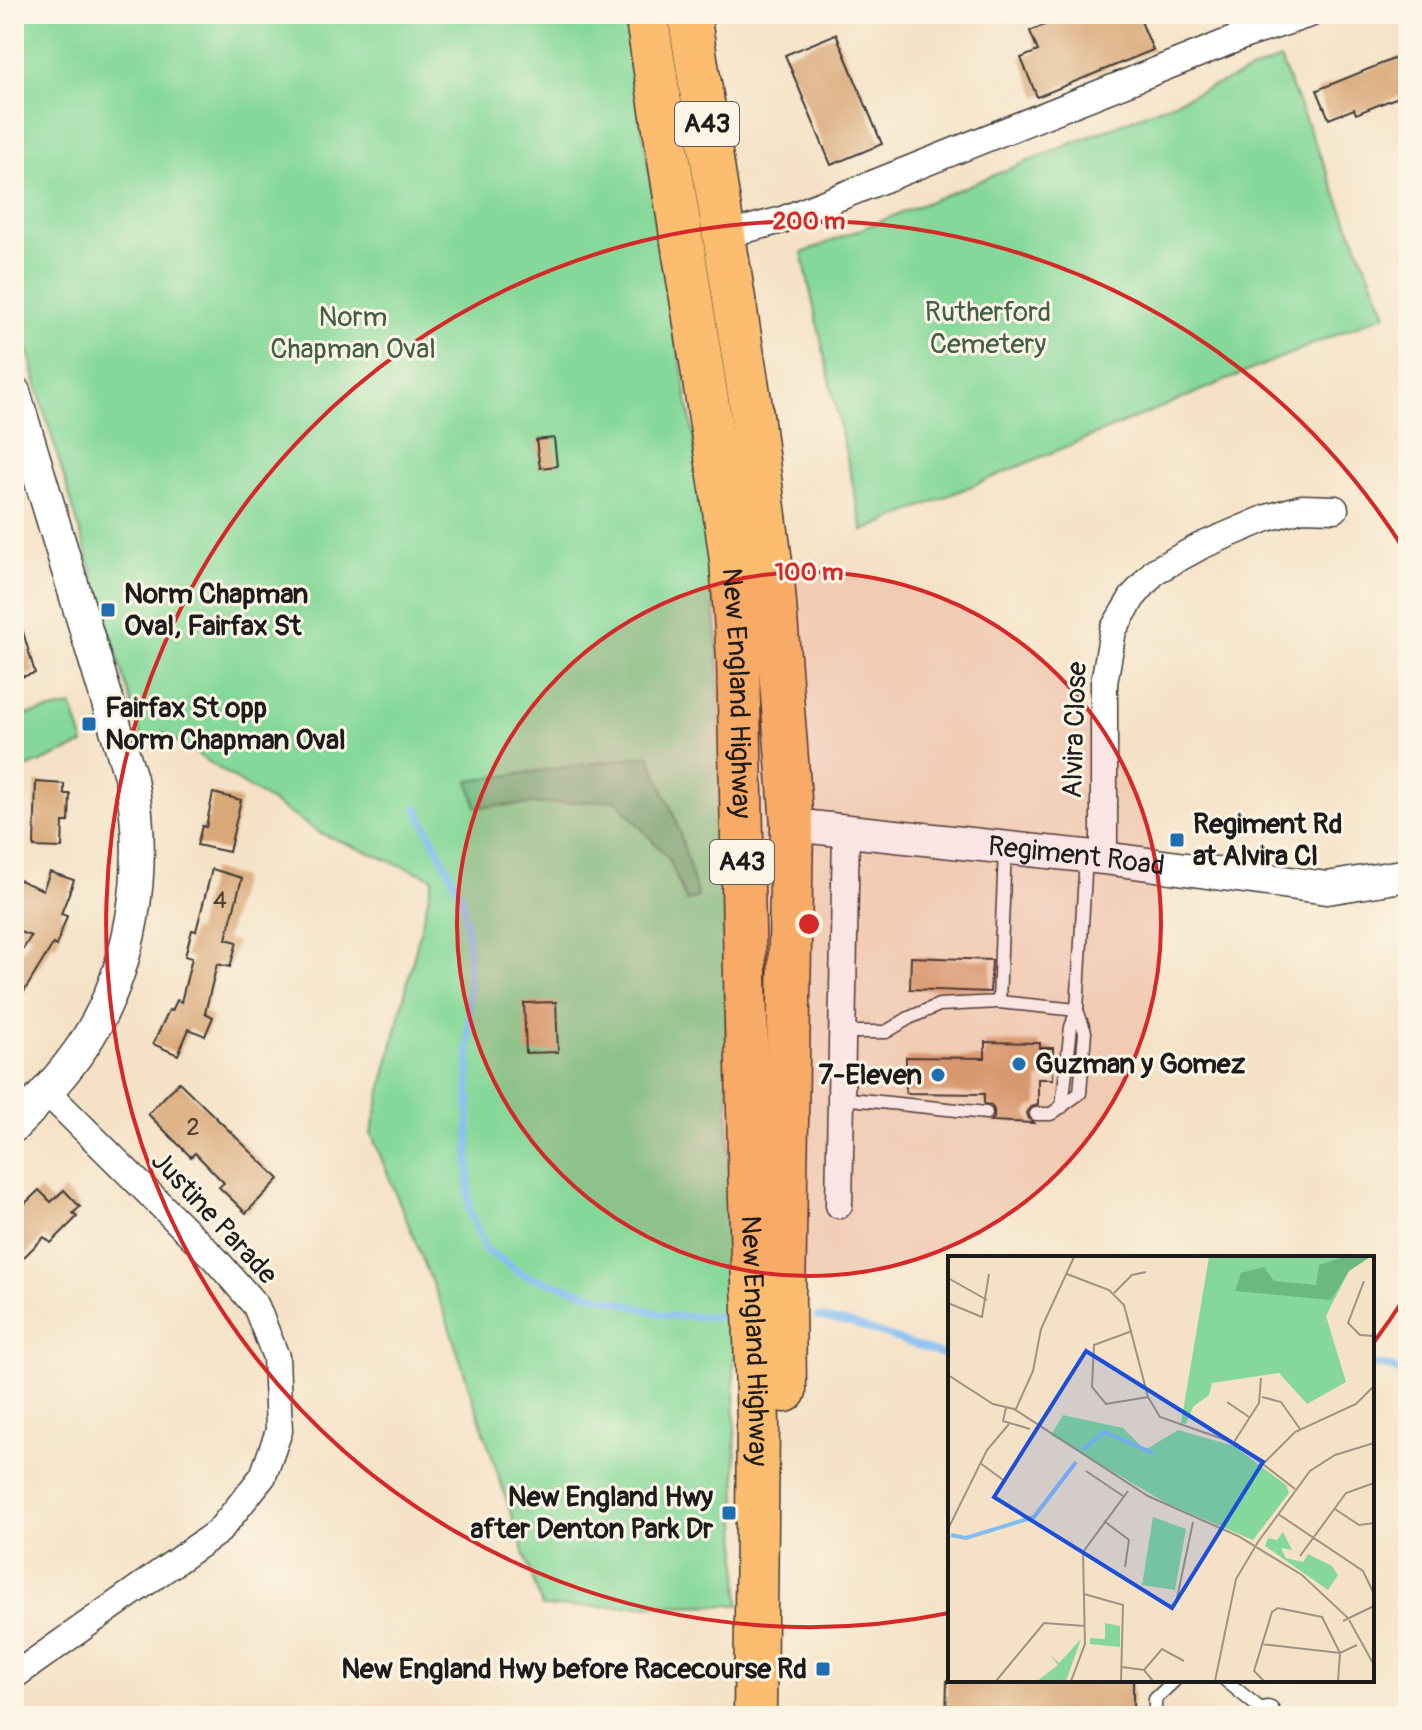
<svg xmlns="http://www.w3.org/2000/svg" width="1422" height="1730" viewBox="0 0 1422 1730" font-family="Pangolin,sans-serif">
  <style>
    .green { fill: #85d899; stroke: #507a5a; stroke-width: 2 }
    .forest { fill: #6cb881; stroke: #446a4e; stroke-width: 2 }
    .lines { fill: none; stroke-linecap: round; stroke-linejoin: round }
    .stream { stroke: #82bcf3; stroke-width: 7 }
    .building { fill: #d9a878 }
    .service-casing { stroke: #3d3a36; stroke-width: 15 }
    .minor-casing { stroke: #3d3a36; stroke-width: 29 }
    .tertiary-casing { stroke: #3d3a36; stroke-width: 35 }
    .trunk-casing { stroke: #3d3a36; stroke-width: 45 }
    .service { stroke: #fff; stroke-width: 12 }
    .minor { stroke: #fff; stroke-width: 26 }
    .tertiary { stroke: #fff; stroke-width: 32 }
    .trunk { stroke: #fcbd6f; stroke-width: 42 }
    .ring { fill: none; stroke: #d62828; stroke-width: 4 }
    .poi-dot { fill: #1f6fb2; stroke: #fcf5e5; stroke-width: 3 }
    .labels { text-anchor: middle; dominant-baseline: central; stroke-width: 6; stroke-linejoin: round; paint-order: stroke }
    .number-label { font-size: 24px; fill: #4b3f33 }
    .shield { fill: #fcf5e5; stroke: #5f5d58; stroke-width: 2 }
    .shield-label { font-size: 26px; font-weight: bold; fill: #1c1c1c }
    .park-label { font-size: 28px; fill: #415e48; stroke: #fcf5e5 }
    .poi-label { font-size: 28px; font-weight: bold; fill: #1c1c1c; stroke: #fcf5e5; text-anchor: start }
    .street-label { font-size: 28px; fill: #1c1c1c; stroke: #fcf5e5 }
    .inset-river { fill: none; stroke: #82bcf3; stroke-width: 4 }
    .inset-road { fill: none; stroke: #9e9382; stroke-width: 2 }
    .view { fill: #1d4ed8; fill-opacity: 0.15; stroke: #1d4ed8; stroke-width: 4 }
    .inset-edge { fill: none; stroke: #1c1c1c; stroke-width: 4 }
    .centre { fill: #d62828; stroke: #fcf5e5; stroke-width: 4 }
    .ring-label { font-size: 24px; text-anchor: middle; font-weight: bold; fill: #d62828; stroke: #fcf5e5; stroke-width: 6; stroke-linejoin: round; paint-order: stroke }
  </style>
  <rect width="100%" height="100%" fill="#fcf5e5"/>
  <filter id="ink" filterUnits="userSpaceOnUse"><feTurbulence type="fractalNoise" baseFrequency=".0125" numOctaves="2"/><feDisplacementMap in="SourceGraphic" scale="16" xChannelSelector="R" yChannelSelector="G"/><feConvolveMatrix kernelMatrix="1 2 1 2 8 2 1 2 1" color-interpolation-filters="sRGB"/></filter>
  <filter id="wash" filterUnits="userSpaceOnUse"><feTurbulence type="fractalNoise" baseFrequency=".006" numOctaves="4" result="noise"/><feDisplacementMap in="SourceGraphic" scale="32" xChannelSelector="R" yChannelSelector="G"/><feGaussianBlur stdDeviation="1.8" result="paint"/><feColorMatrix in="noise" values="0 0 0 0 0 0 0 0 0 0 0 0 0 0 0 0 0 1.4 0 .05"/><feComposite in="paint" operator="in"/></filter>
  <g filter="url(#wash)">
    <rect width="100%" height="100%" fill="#f5e2c6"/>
    <g class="green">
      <polygon points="24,14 627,14 634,76 670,301 705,502 718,648 739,1605 542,1607 445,1314 371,1133 433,878 322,834 165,734 142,739 38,390 14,294 14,81"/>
      <polygon points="1280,59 1386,314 863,531 802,253"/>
      <polygon points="72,706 84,744 14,773 14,717"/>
    </g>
    <polygon class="forest" points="649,755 676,820 698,897 686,901 669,859 616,800 476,807 469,781"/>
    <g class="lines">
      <g class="stream">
        <polyline points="417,808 463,899 469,954 469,1210 485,1249 524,1275 668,1316 728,1317"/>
        <polyline points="818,1317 853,1324 950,1357"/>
        <polyline points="1372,1365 1388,1366 1408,1376"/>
      </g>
    </g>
    <g id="blocks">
      <g class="building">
        <polygon points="1070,14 1138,14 1153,50 1037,97 1021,58 1038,51 1030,31"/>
        <polygon points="836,34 882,144 831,165 785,55"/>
        <polygon points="1408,53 1408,93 1356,114 1354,109 1329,119 1317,90"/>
        <polygon points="554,438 557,466 540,468 536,440"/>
        <polygon points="14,618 19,618 35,673 14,679"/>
        <polygon points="36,782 64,784 64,794 70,794 69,822 63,822 62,848 34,847"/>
        <polygon points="213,793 241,800 229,852 197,845 202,826 206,827"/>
        <polygon points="212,869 242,878 226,939 237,942 230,967 217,964 205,1013 213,1017 205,1036 189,1029 178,1055 153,1044 169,1010 172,1011 177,1000 181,1002 192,958 185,956 192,930 196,931"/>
        <polygon points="50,872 74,880 61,914 67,916 56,946 53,944 14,1008 14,964 31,936 14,930 14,878 43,890"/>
        <polygon points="911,957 992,960 990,992 910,989"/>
        <polygon points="556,1002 558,1052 526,1053 524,1003"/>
        <polygon points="985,1042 1040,1043 1040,1048 1053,1048 1053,1079 1038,1079 1038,1105 1031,1107 1027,1113 1029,1119 1034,1123 990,1121 994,1118 994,1110 991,1105 984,1104 984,1094 906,1093 906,1057 985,1058"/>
        <polygon points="179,1082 279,1179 246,1213 219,1187 224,1183 195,1153 191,1157 148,1114"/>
        <polygon points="39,1190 51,1202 64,1190 80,1207 73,1213 77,1217 51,1243 44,1237 14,1267 14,1214"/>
        <polygon points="947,1680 1133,1680 1133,1716 946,1716"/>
      </g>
    </g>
  </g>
  <g filter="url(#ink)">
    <use href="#blocks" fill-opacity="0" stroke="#3d3a36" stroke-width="2"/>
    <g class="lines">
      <defs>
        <g id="service">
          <polyline points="999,1002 1077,1010 1086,857"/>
          <polyline points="842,1032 886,1032 909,1018 939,1005 999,1002 1005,849"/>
          <polyline points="841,1098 986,1113"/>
          <polyline points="1062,1107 1071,1027 1077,1010"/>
          <polyline points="1036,1114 1051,1114 1080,1093 1085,1032 1077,1010"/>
          <polyline points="1225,1680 1267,1714"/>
          <polyline points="1155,1716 1155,1699 1175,1680"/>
        </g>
        <g id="minor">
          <polyline points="725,235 782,220 1243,36 1310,14"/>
          <polyline points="1104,858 1104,683 1113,630 1132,598 1155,571 1201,546 1267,518 1302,508 1335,509"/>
          <polyline points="839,1205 846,832"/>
          <polyline points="14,1676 219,1531 263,1476 279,1431 276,1357 256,1306 216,1260 47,1092"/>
          <polyline points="1266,1716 1267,1714"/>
        </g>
        <g id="tertiary">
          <path d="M14,392L131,779C148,868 133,971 82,1047C62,1076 39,1101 14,1126"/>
          <path id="s1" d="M792,825L1104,858L1327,888L1408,875"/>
        </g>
        <g id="trunk">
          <path id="s2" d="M646,14L721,488L731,560L738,658L750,1200L758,1422L755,1716"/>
          <polyline points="689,14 750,400 773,578 792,825 784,1300 785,1391"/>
        </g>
      </defs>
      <use href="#service" class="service-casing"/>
      <use href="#minor" class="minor-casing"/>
      <use href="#tertiary" class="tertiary-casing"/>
      <use href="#trunk" class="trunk-casing"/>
      <use href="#service" class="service"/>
      <use href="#minor" class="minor"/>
      <use href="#tertiary" class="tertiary"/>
      <use href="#trunk" class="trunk"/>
    </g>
  </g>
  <circle cx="809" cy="924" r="352" fill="#d62828" fill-opacity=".12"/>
  <g class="ring">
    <circle cx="809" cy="924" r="352"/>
    <path d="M1405 1297A703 703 0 0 1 1374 1342M949 1613A703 703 0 1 1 1405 551"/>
  </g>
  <g class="poi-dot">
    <rect x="100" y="602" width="16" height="16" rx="4"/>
    <rect x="81" y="716" width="16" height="16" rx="4"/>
    <rect x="1169" y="832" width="16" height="16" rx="4"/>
    <circle cx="1019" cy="1064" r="8"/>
    <circle cx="938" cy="1075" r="8"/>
    <rect x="721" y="1505" width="16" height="16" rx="4"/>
    <rect x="815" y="1661" width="16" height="16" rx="4"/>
  </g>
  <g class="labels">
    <g class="number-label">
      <text x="220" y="900">4</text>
      <text x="193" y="1127">2</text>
    </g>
    <g class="shield">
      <rect x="675" y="102" width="64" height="44" rx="6"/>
      <rect x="710" y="840" width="64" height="44" rx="6"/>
    </g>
    <g class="shield-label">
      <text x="707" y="124">A43</text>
      <text x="742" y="862">A43</text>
    </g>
    <g class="park-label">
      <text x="988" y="312">Rutherford<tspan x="988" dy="32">Cemetery</tspan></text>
      <text x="353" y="317">Norm<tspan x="353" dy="32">Chapman Oval</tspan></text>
    </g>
    <g class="poi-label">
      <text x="124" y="594">Norm Chapman<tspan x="124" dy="32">Oval, Fairfax St</tspan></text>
      <text x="105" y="708">Fairfax St opp<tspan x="105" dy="32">Norm Chapman Oval</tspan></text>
      <text x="1193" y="824">Regiment Rd<tspan x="1193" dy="32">at Alvira Cl</tspan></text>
      <text x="1035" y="1064">Guzman y Gomez</text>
      <text x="922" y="1075" text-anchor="end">7-Eleven</text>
      <text x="713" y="1497" text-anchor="end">New England Hwy<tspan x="713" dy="32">after Denton Park Dr</tspan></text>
      <text x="807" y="1669" text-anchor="end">New England Hwy before Racecourse Rd</text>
    </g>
    <g class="street-label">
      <text stroke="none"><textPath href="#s2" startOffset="686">New England Highway</textPath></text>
      <text transform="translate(1075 730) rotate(-88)">Alvira Close</text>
      <text stroke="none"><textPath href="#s1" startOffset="286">Regiment Road</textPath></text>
      <text transform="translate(214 1218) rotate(47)">Justine Parade</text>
      <text stroke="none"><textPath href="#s2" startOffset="1334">New England Highway</textPath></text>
    </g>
  </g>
  <g transform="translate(948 1256)">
    <rect width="426" height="426" fill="#f5e2c6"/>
    <path d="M261,1H422L401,15L378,60L398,126L359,148L331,117L264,127L261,139L245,151L238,168L233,167ZM115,159L175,172L197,194L230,174L286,190L338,229L341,237L305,284L218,247L103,179ZM205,261L238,273L227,334L194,329ZM335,276L344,294L333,292L338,302L355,306L360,298L384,310L390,319L380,334L317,290L320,282L329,284ZM157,367L172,370V391L142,388V382L157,383ZM133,383L118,425H89L110,409L102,399L111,407Z" fill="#85d899"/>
    <path d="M395,1H422L401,15L383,44L287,35L293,17L316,11L326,25L368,29L371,9Z" fill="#6cb881"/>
    <path class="inset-river" d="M135,194L156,176L205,197M3,279L18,282L86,261L128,206"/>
    <path class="inset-road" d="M119,18L161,34L176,49L200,141L212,161L289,188L347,233M0,22L39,44M416,25L400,67L412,79L426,80M166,37L184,19L198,16M0,47L34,61L41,18M184,75L146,89L144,131L158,148L200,141M0,119L45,148L66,153L200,240L290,280L354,319L400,362L426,409M314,141L333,146L352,173M279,146L301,161M58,152L55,165L82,173M67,155L85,115L93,73L126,1M286,186L311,147L313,122M32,207L58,226M316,207L347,176L408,148L426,130M138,215L175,240M387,253L411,269L426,267M330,258L415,315L426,338M156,265L181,284L177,311M0,273L39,194L61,168M352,300L398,237L426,227M136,338L175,349L173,425M229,342L245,266M395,365L426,350M313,388L392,397L409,389M174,411L196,414L205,425M196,414L214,393L236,405M48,425L96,367L137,370M123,425L137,388L135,296L180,235M267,425L288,323L310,286L362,215L387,199L426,187M316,425L306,415L324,356L330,352L374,361L392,397L390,425"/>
    <path class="view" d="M138,95L315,206L224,352L46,241Z"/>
    <rect width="426" height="426" class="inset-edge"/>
  </g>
  <circle cx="809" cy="924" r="12" class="centre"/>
  <g class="ring-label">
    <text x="809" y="229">200 m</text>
    <text x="809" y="580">100 m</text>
  </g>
  <rect width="1422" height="1730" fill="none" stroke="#fcf5e5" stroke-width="48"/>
</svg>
